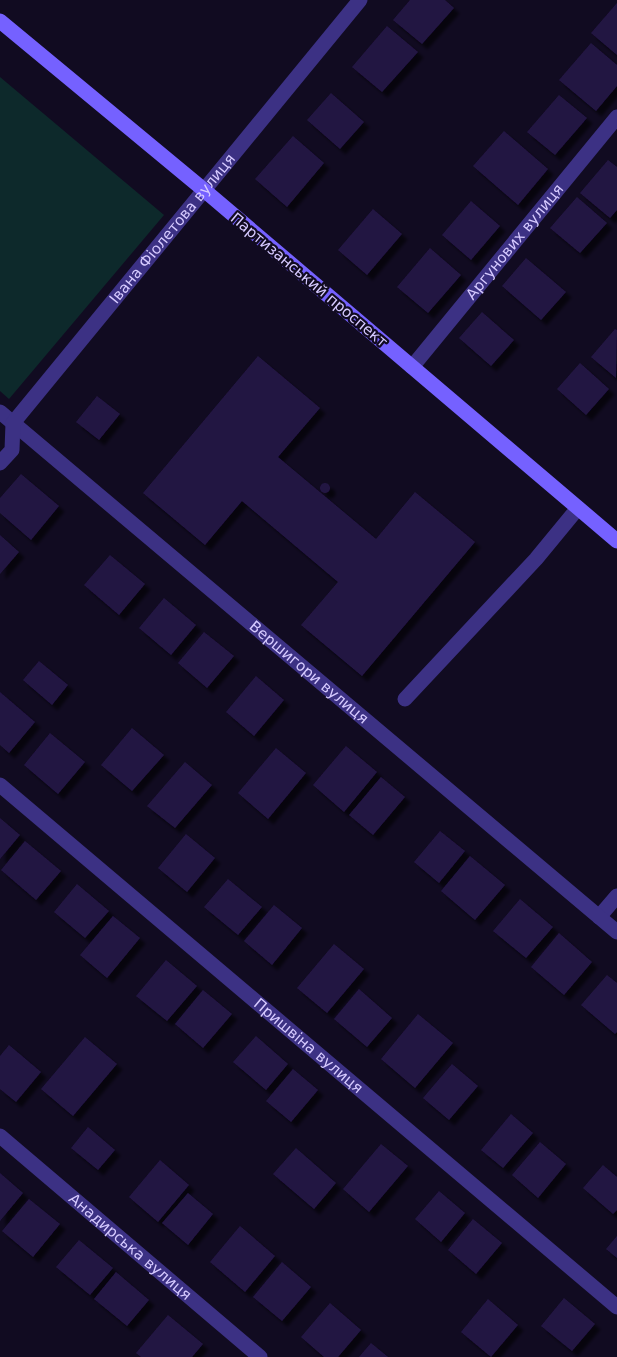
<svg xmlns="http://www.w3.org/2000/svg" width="617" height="1357" viewBox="0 0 617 1357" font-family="'DejaVu Sans',sans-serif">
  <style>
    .green { fill: #0d292b }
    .building { fill: #231543; filter: url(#shadow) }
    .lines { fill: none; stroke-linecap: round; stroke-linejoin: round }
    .lane { stroke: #3c3184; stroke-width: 15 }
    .street { stroke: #3c3184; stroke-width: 15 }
    .secondary { stroke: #7561ff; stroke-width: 15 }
    .labels { text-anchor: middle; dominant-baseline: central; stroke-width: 4.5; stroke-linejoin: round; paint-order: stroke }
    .street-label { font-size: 15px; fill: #d6caff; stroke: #110b21 }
  </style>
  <defs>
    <filter id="shadow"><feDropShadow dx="5.5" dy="5.5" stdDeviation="1.5" flood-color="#0009"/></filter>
  </defs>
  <rect width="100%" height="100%" fill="#110b21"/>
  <polygon class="green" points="0,77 164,215 9,399 0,391"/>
  <g class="building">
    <polygon points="410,0 445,0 454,8 422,44 393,20"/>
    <polygon points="617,3 617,55 591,33"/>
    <polygon points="387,26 418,52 382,92 352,67"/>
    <polygon points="591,43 617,65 617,86 596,111 559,80"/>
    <polygon points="331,93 364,122 340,149 307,120"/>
    <polygon points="559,95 587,118 555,155 527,132"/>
    <polygon points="504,131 548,169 518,205 473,166"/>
    <polygon points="293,136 324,163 287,207 255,179"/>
    <polygon points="608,160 617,167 617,210 610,218 580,193"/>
    <polygon points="577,197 607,223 580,253 550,228"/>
    <polygon points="471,201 500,226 471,260 442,235"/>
    <polygon points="373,209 402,234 367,275 338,250"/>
    <polygon points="430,248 461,275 428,313 397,287"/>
    <polygon points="526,258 566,292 541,320 502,286"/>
    <polygon points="482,312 514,340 491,366 459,338"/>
    <polygon points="615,329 617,330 616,378 591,357"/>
    <polygon points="258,356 320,408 278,457 376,539 415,492 475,542 362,676 301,625 338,582 242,501 205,545 143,493"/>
    <polygon points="580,363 609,389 586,415 557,389"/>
    <polygon points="97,396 120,414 99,440 76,422"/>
    <polygon points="21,474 59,506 31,540 0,513 0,498"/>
    <circle cx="325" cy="488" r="5"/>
    <polygon points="0,535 19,552 0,574"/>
    <polygon points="110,555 145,584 119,615 84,585"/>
    <polygon points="164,598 196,625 171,655 139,628"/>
    <polygon points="204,632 234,656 207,688 178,663"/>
    <polygon points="39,661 68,685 52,705 23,680"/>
    <polygon points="256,676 284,700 254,736 226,712"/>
    <polygon points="0,692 35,722 9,753 0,745"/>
    <polygon points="132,728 164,755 132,791 101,765"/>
    <polygon points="50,733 85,762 58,794 24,765"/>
    <polygon points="346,746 377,772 344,812 313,785"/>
    <polygon points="276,748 306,773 268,819 238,793"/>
    <polygon points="185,762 212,785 175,828 147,806"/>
    <polygon points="381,777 405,797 373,835 349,815"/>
    <polygon points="0,818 20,835 0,859"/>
    <polygon points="440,831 465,851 439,883 414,862"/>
    <polygon points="186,834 215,858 187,892 158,868"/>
    <polygon points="25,841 61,871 36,900 1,870"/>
    <polygon points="470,856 505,885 475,920 441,891"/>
    <polygon points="228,879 262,907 238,935 204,907"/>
    <polygon points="77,884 109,911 85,938 54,912"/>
    <polygon points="520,899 553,927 526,958 493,931"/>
    <polygon points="274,905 302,928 272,965 244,941"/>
    <polygon points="113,916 140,938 107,978 80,955"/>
    <polygon points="559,933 592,962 564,995 531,967"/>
    <polygon points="334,944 364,969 327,1013 297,988"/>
    <polygon points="166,960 197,986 167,1021 136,996"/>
    <polygon points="607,975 617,983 617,1032 615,1034 581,1005"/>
    <polygon points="359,989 392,1018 367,1047 334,1019"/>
    <polygon points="203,990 232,1014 203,1048 175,1024"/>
    <polygon points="418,1014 453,1043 415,1088 381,1059"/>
    <polygon points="256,1036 288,1064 266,1090 233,1062"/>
    <polygon points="85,1037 117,1064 73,1116 41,1089"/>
    <polygon points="9,1045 41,1072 16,1102 0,1089 0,1056"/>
    <polygon points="452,1064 478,1086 449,1120 423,1098"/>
    <polygon points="293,1069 318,1090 291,1122 266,1101"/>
    <polygon points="511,1114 533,1133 503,1168 481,1150"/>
    <polygon points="88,1127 115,1150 98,1170 71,1148"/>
    <polygon points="540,1142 566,1164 538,1198 512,1175"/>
    <polygon points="381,1144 408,1166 369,1212 343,1189"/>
    <polygon points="296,1148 336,1183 314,1209 273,1174"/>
    <polygon points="160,1160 189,1185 158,1222 129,1197"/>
    <polygon points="603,1165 617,1177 617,1210 613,1214 583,1188"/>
    <polygon points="0,1173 23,1193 0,1221"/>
    <polygon points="439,1191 465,1213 441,1242 415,1219"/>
    <polygon points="188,1193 213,1214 188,1245 162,1223"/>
    <polygon points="29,1199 60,1224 33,1257 2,1231"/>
    <polygon points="473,1219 502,1243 476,1274 448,1250"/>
    <polygon points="240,1226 275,1256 245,1292 210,1262"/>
    <polygon points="617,1236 617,1258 606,1249"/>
    <polygon points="79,1240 113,1268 90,1295 56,1267"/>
    <polygon points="282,1262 311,1287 282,1321 253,1297"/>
    <polygon points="116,1272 149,1300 127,1326 94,1299"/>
    <polygon points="564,1298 595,1324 572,1351 541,1326"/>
    <polygon points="488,1299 518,1325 491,1357 461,1332"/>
    <polygon points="330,1303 361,1330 338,1357 324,1357 301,1337"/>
    <polygon points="168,1315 203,1344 192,1357 141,1357 136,1353"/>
    <polygon points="371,1343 388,1357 359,1357"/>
  </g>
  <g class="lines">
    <g class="lane">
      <polyline points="405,699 536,559 578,508"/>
      <polyline points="599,917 617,896"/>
    </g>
    <g class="street">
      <path id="s1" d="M412,367L617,117"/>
      <path id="s2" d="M0,412L617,932"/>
      <path id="s3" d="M0,463L12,450L13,423L360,0"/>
      <path id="s4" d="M0,785L617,1307"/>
      <path id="s5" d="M0,1136L260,1357"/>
    </g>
    <polyline class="secondary" points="0,21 204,190 617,541"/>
  </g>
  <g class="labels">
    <g class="street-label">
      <text stroke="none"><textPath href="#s3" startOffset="296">Івана Фіолетова вулиця</textPath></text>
      <text stroke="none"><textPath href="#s1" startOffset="162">Аргунових вулиця</textPath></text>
      <text transform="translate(309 280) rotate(40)">Партизанський проспект</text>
      <text stroke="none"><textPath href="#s2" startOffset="404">Вершигори вулиця</textPath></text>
      <text stroke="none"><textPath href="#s4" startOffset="404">Пришвіна вулиця</textPath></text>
      <text stroke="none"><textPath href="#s5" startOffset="171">Анадирська вулиця</textPath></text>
    </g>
  </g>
</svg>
